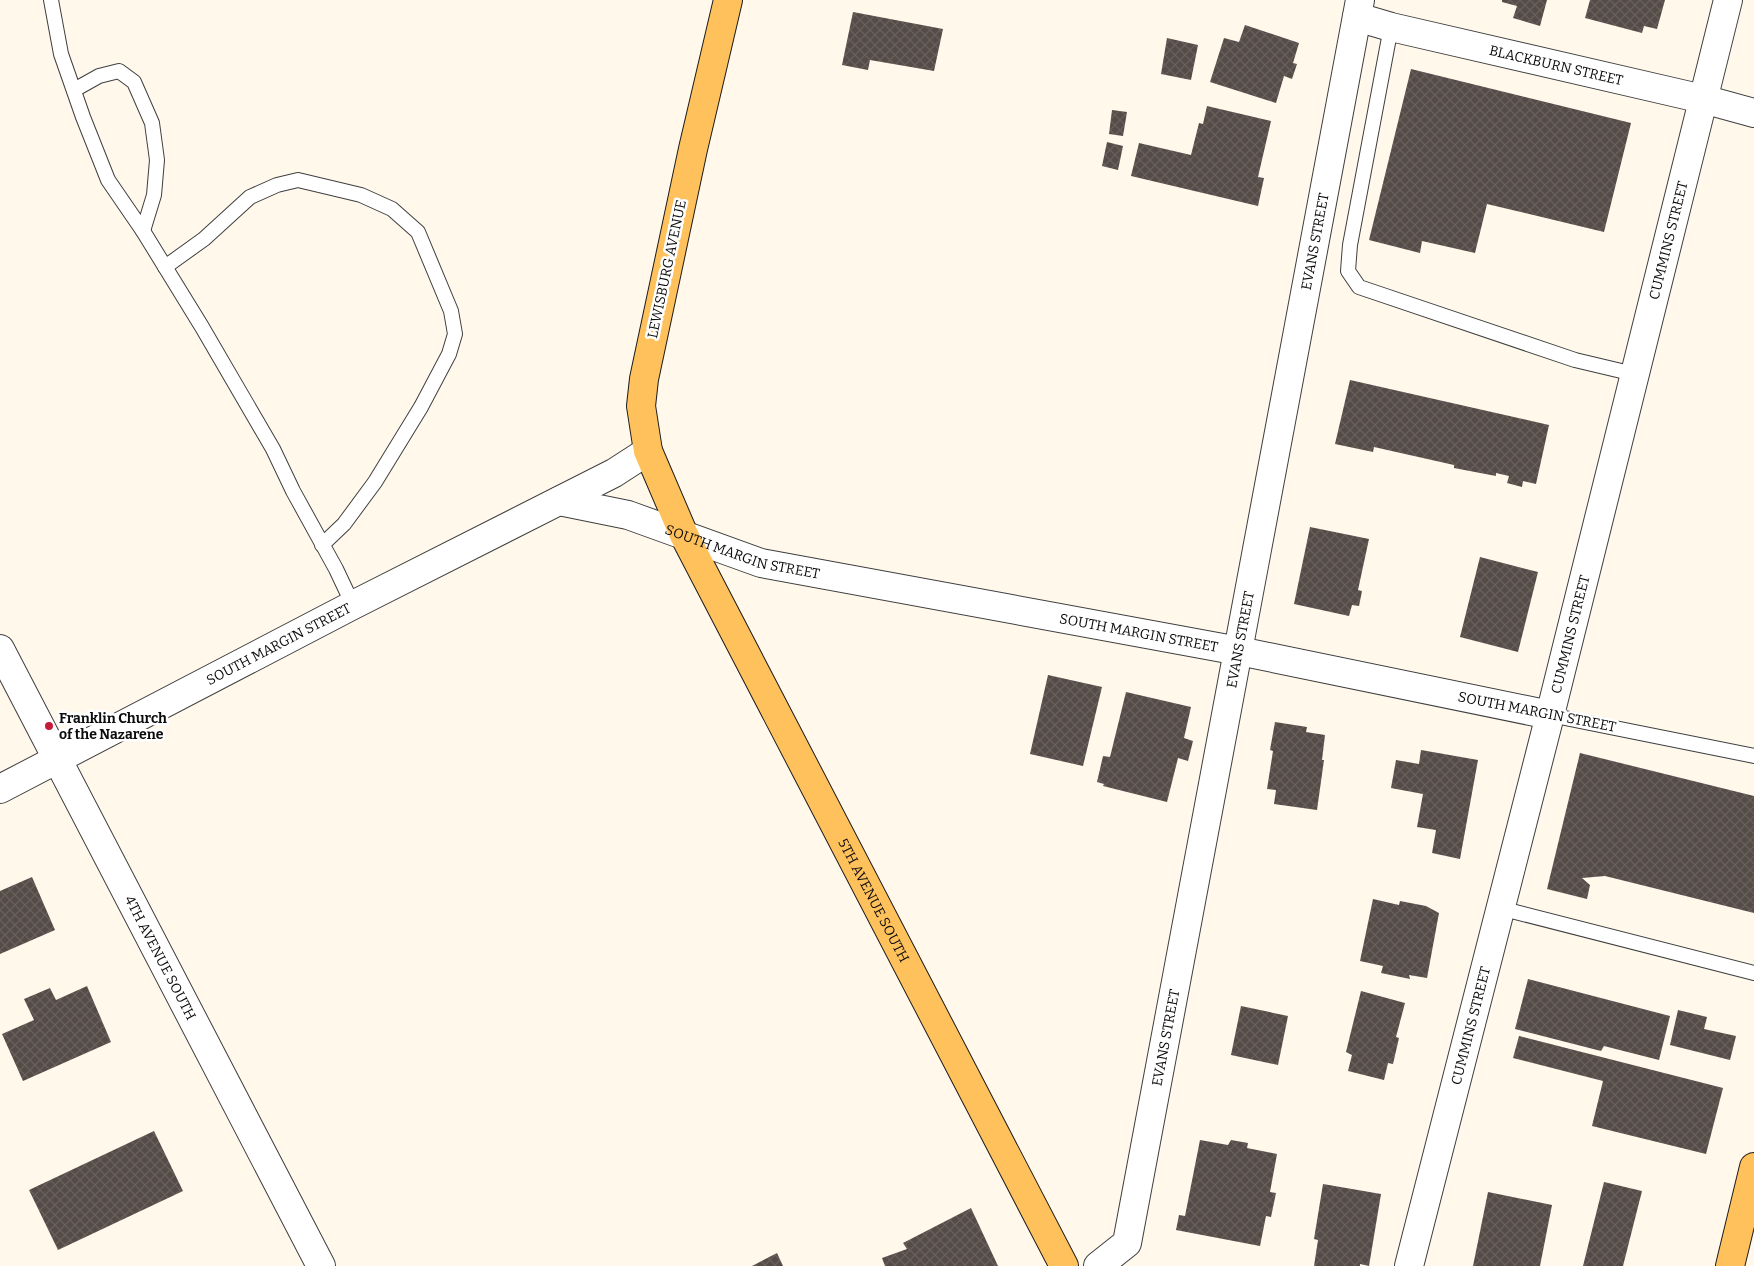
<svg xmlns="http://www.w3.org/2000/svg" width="1754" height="1266" viewBox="0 0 1754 1266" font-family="Bitter,serif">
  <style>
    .building { fill: url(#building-cross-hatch) }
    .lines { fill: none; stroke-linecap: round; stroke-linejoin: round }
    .lane-casing { stroke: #3f3f3f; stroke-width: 16 }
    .street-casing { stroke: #3f3f3f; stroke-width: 30 }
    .primary-casing { stroke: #1d1d1d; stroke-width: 30 }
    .lane { stroke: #fff; stroke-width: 14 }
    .street { stroke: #fff; stroke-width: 28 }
    .primary { stroke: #ffc15b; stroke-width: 28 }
    .poi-dot { fill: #c61a3a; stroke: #fff; stroke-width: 2 }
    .labels { text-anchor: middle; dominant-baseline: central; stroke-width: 5; stroke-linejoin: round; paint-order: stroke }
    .street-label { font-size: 14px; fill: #0c0c0c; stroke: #fff }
    .poi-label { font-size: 14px; font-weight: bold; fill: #0c0c0c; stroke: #fff; text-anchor: start }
  </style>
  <defs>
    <pattern id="building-cross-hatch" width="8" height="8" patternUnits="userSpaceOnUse" patternTransform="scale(1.25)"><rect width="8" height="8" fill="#554b47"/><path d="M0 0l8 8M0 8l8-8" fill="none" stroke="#68605d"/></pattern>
  </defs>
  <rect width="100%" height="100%" fill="#fff8eb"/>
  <g class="building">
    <polygon points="1502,0 1547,0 1540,26 1513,18 1517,6 1502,2"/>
    <polygon points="1590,0 1665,0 1657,29 1644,26 1642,33 1585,18"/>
    <polygon points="853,12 943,29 934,71 870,60 868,70 842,65"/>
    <polygon points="1245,25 1299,43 1293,63 1297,64 1292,79 1284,76 1276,103 1210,82 1224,38 1239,42"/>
    <polygon points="1167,38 1198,45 1191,80 1161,74"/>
    <polygon points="1411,69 1631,123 1604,232 1487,204 1475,253 1422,241 1420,253 1369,240"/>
    <polygon points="1207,106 1271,121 1258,177 1264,178 1258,206 1131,176 1139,143 1191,155 1199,123 1203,124"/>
    <polygon points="1112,110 1127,112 1123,136 1109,134"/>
    <polygon points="1107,142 1123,146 1118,170 1102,166"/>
    <polygon points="1350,380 1549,425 1536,484 1523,481 1522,487 1507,483 1509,476 1496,473 1496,476 1454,468 1454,465 1374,447 1373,452 1335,444"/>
    <polygon points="1310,527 1369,539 1358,590 1362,591 1359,606 1352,605 1349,616 1294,604"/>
    <polygon points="1480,557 1538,572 1518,652 1460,637"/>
    <polygon points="1048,675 1102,687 1083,766 1030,754"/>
    <polygon points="1126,692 1191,707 1184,738 1193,741 1188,761 1178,758 1167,802 1103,786 1104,784 1097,782 1103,756 1110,757"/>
    <polygon points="1275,722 1307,727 1306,732 1325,735 1322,760 1324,760 1317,810 1274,804 1276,790 1267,789 1273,751 1270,750"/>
    <polygon points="1421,750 1478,760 1460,859 1432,853 1436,830 1417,827 1423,794 1391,788 1396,760 1419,764"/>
    <polygon points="1580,753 1754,796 1754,913 1605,876 1582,878 1590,885 1587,899 1547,889"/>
    <polygon points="32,877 55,930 0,954 0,891"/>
    <polygon points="1373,899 1399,905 1400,901 1426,906 1439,913 1427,978 1409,975 1410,979 1381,973 1383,966 1360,961"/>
    <polygon points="1528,979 1670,1016 1659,1060 1604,1046 1601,1051 1515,1029"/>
    <polygon points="87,986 111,1042 23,1081 2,1034 34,1020 24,999 50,988 56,1000"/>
    <polygon points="1361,991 1405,1003 1396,1037 1399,1038 1393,1064 1388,1063 1384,1080 1348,1071 1352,1055 1346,1052"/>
    <polygon points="1241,1006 1288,1016 1278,1065 1231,1055"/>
    <polygon points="1678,1010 1707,1017 1704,1029 1736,1036 1730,1060 1670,1045"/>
    <polygon points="1519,1036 1723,1088 1706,1154 1592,1126 1603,1081 1513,1058"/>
    <polygon points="154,1131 183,1191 58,1250 29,1190"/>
    <polygon points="1200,1140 1228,1145 1231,1140 1248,1143 1247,1148 1277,1154 1270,1192 1276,1193 1271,1217 1266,1216 1260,1246 1176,1230 1179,1215 1185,1216"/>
    <polygon points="1604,1182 1642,1191 1623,1266 1583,1266"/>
    <polygon points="1323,1184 1381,1194 1369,1266 1360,1264 1360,1266 1314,1266 1318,1240 1314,1239"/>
    <polygon points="1488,1192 1552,1205 1540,1266 1473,1266"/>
    <polygon points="971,1208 998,1266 885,1266 882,1258 907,1249 903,1243"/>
    <polygon points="777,1253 783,1266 752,1266"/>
  </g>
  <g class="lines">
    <defs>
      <g id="lane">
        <polyline points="51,0 61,54 83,117 108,180 143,231 202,327 273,449 293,491 336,569 353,605"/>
        <polyline points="1391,27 1350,245 1348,271 1359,287 1575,360 1634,374"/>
        <polyline points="74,90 99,76 119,71 134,82 152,123 157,160 154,195 143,231"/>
        <polyline points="165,267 204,239 250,197 277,185 298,180 361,195 392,209 418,232 451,311 455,334 449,354 421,407 375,482 344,524 322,545"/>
        <polyline points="1550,715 1754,756"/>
        <polyline points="1500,908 1754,973"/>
      </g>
      <g id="street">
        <path id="s1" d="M1357,17L1391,27L1703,99L1754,113"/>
        <path id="s2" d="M559,501L628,515L761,563L1239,651L1550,715"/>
        <path id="s3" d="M0,649L321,1266"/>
        <path id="s4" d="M0,789L353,605L614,473L648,451"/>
        <path id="s5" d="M1098,1266L1127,1243L1360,0"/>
        <path id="s6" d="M1409,1266L1550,715L1728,0"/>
      </g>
      <g id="primary">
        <path id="s7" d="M728,0L693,149L644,379L641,406L648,451L684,535L1064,1266"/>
        <polyline points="1730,1266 1754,1167"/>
      </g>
    </defs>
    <use href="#lane" class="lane-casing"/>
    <use href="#street" class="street-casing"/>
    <use href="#primary" class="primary-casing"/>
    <use href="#lane" class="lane"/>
    <use href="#street" class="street"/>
    <use href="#primary" class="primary"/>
  </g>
  <circle class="poi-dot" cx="49" cy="726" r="5"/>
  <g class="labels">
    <g class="street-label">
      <text stroke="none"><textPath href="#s1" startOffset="205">BLACKBURN STREET</textPath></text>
      <text stroke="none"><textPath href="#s6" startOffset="1058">CUMMINS STREET</textPath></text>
      <text stroke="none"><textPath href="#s5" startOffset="1056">EVANS STREET</textPath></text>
      <text transform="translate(667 269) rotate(-78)">LEWISBURG AVENUE</text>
      <text stroke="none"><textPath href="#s2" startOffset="191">SOUTH MARGIN STREET</textPath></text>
      <text stroke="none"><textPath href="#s2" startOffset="596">SOUTH MARGIN STREET</textPath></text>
      <text stroke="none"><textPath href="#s6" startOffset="652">CUMMINS STREET</textPath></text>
      <text stroke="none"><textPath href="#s5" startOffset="651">EVANS STREET</textPath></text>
      <text stroke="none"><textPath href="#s4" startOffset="314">SOUTH MARGIN STREET</textPath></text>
      <text transform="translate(1537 712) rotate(11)">SOUTH MARGIN STREET</text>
      <text stroke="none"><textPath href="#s7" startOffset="964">5TH AVENUE SOUTH</textPath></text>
      <text stroke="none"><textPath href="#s3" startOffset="348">4TH AVENUE SOUTH</textPath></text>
      <text stroke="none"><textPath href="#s6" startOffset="248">CUMMINS STREET</textPath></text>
      <text stroke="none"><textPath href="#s5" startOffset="246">EVANS STREET</textPath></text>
    </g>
    <g class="poi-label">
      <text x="59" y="718">Franklin Church<tspan x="59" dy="16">of the Nazarene</tspan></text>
    </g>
  </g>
</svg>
